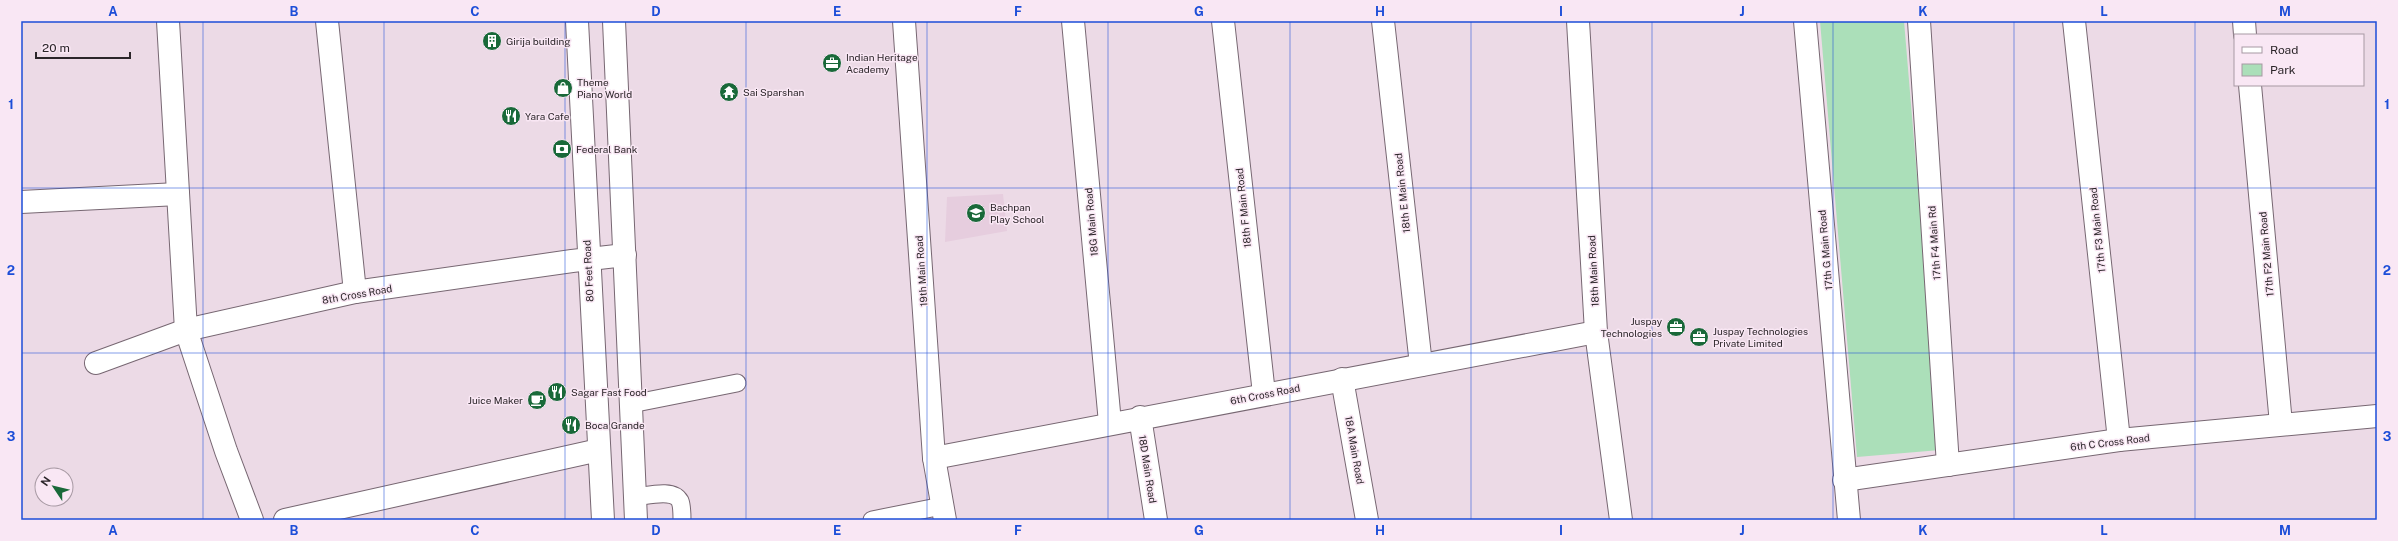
<svg xmlns="http://www.w3.org/2000/svg" width="2398" height="541" viewBox="0 0 2398 541" font-family="'Public Sans',sans-serif">
  <style>
    .built { fill: #e6cdde }
    .green { fill: #abdfb9 }
    .lines { fill: none; stroke-linecap: round; stroke-linejoin: round }
    .service-casing { stroke: #776772; stroke-width: 19 }
    .minor-casing { stroke: #776772; stroke-width: 24 }
    .tertiary-casing { stroke: #776772; stroke-width: 24 }
    .secondary-casing { stroke: #776772; stroke-width: 24 }
    .service { stroke: #fff; stroke-width: 17 }
    .minor { stroke: #fff; stroke-width: 22 }
    .tertiary { stroke: #fff; stroke-width: 22 }
    .secondary { stroke: #fff; stroke-width: 22 }
    .grid { fill: none; stroke: #1d4ed8; stroke-width: 1; stroke-opacity: 0.55 }
    .labels { text-anchor: middle; dominant-baseline: central; stroke-width: 3; stroke-linejoin: round; paint-order: stroke }
    .poi-label { font-size: 10px; fill: #2b2529; stroke: #f9e7f4; text-anchor: start }
    .street-label { font-size: 10px; fill: #2b2529; stroke: #f9e7f4 }
    .neatline { fill: none; stroke: #1d4ed8; stroke-width: 1.5 }
    .grid-label { font-size: 13px; text-anchor: middle; font-weight: bold; fill: #1d4ed8 }
  </style>
  <rect width="100%" height="100%" fill="#ecdae6"/>
  <polygon class="built" points="1003,194 1007,231 945,242 947,197"/>
  <polygon class="green" points="1820,21 1904,21 1940,450 1857,457"/>
  <g class="lines">
    <defs>
      <g id="service">
        <polyline points="631,404 737,383"/>
        <path d="M635,497C647,496 673,488 680,501C682,506 682,515 682,520"/>
        <polyline points="872,520 942,506"/>
      </g>
      <g id="minor">
        <polyline points="168,21 186,330 226,451 252,520"/>
        <polyline points="327,21 355,292"/>
        <polyline points="904,21 934,458 945,520"/>
        <polyline points="1073,21 1110,423"/>
        <polyline points="1223,21 1264,394"/>
        <polyline points="1383,21 1421,365"/>
        <polyline points="1805,21 1849,520"/>
        <polyline points="1919,21 1948,465"/>
        <polyline points="2074,21 2119,440"/>
        <polyline points="2244,21 2245,35"/>
        <polyline points="2250,85 2281,424"/>
        <polyline points="21,202 178,194"/>
        <polyline points="96,363 186,330 355,292 572,261 625,255"/>
        <polyline points="1342,379 1367,520"/>
        <polyline points="1140,417 1156,520"/>
        <polyline points="934,458 1596,332"/>
        <polyline points="1844,480 2119,440 2377,416"/>
        <polyline points="285,520 599,450"/>
      </g>
      <polyline id="tertiary" points="1578,21 1596,332 1621,520"/>
      <g id="secondary">
        <polyline points="577,21 603,520"/>
        <polyline points="614,21 636,520"/>
      </g>
    </defs>
    <use href="#service" class="service-casing"/>
    <use href="#minor" class="minor-casing"/>
    <use href="#tertiary" class="tertiary-casing"/>
    <use href="#secondary" class="secondary-casing"/>
    <use href="#service" class="service"/>
    <use href="#minor" class="minor"/>
    <use href="#tertiary" class="tertiary"/>
    <use href="#secondary" class="secondary"/>
  </g>
  <path class="grid" d="M203,21V520M384,21V520M565,21V520M746,21V520M927,21V520M1108,21V520M1290,21V520M1471,21V520M1652,21V520M1833,21V520M2014,21V520M2195,21V520M21,188H2377M21,353H2377"/>
  <defs>
    <symbol id="building-disc" viewBox="-11 -11 22 22"><circle r="9.5" fill="#196939" stroke="#f9e7f4"/><path d="M-4-6H4V6H1V3H-1V6H-4ZM-2.5-4.3h1.7v1.8h-1.7ZM.8-4.3h1.7v1.8H.8ZM-2.5-1h1.7V.8h-1.7ZM.8-1h1.7V.8H.8Z" fill="#fff"/></symbol>
    <symbol id="office-disc" viewBox="-11 -11 22 22"><circle r="9.5" fill="#196939" stroke="#f9e7f4"/><path d="M-6-3h4V-5.5h4V-3h4V5H-6ZM-1-4.5V-3h2v-1.5ZM-6 0V1H6V0Z" fill="#fff"/></symbol>
    <symbol id="shop-disc" viewBox="-11 -11 22 22"><circle r="9.5" fill="#196939" stroke="#f9e7f4"/><path d="M-5-2.5h2.3a2.7 3.5 0 0 1 5.4 0H5L5.5 6h-11ZM-1.5-2.5h3a1.5 2.3 0 0 0-3 0Z" fill="#fff"/></symbol>
    <symbol id="temple-disc" viewBox="-11 -11 22 22"><circle r="9.5" fill="#196939" stroke="#f9e7f4"/><path d="M0-6L5-2H3V0L6.5 2.5H4V6H1.5V3h-3V6H-4V2.5H-6.5L-3 0V-2H-5Z" fill="#fff"/></symbol>
    <symbol id="restaurant-disc" viewBox="-11 -11 22 22"><circle r="9.5" fill="#196939" stroke="#f9e7f4"/><path d="M-5-6h1v4h1v-4h1v4h1v-4h1v5L-1.5 .5V6h-2V.5L-5-1ZM5-6V6H3V1.5H1.5Q1.5-4 5-6Z" fill="#fff"/></symbol>
    <symbol id="bank-disc" viewBox="-11 -11 22 22"><circle r="9.5" fill="#196939" stroke="#f9e7f4"/><path d="M-6-4H6V4H-6ZM0-2.3a2.3 2.3 0 1 0 0 4.6a2.3 2.3 0 1 0 0-4.6Z" fill="#fff"/></symbol>
    <symbol id="school-disc" viewBox="-11 -11 22 22"><circle r="9.5" fill="#196939" stroke="#f9e7f4"/><path d="M0-5L7-2L0 1L-7-2ZM-4 1L0 2.5L4 1V4Q0 6-4 4Z" fill="#fff"/></symbol>
    <symbol id="cafe-disc" viewBox="-11 -11 22 22"><circle r="9.5" fill="#196939" stroke="#f9e7f4"/><path d="M-5.5-4.5H6V0H3Q3 3.5 0 3.5H-2.5Q-5.5 3.5-5.5 0ZM3-3.2v2h1.7v-2ZM-6 4.5H4V6H-6Z" fill="#fff"/></symbol>
  </defs>
  <g fill-rule="evenodd">
    <use href="#building-disc" x="481" y="30" width="22" height="22"/>
    <use href="#office-disc" x="821" y="52" width="22" height="22"/>
    <use href="#shop-disc" x="552" y="77" width="22" height="22"/>
    <use href="#temple-disc" x="718" y="81" width="22" height="22"/>
    <use href="#restaurant-disc" x="500" y="105" width="22" height="22"/>
    <use href="#bank-disc" x="551" y="138" width="22" height="22"/>
    <use href="#school-disc" x="965" y="202" width="22" height="22"/>
    <use href="#office-disc" x="1665" y="316" width="22" height="22"/>
    <use href="#office-disc" x="1688" y="326" width="22" height="22"/>
    <use href="#restaurant-disc" x="546" y="381" width="22" height="22"/>
    <use href="#cafe-disc" x="526" y="389" width="22" height="22"/>
    <use href="#restaurant-disc" x="560" y="414" width="22" height="22"/>
  </g>
  <g class="labels">
    <g class="poi-label">
      <text x="506" y="41">Girija building</text>
      <text x="846" y="57">Indian Heritage<tspan x="846" dy="12">Academy</tspan></text>
      <text x="577" y="82">Theme<tspan x="577" dy="12">Piano World</tspan></text>
      <text x="743" y="92">Sai Sparshan</text>
      <text x="525" y="116">Yara Cafe</text>
      <text x="576" y="149">Federal Bank</text>
      <text x="990" y="207">Bachpan<tspan x="990" dy="12">Play School</tspan></text>
      <text x="1662" y="321" text-anchor="end">Juspay<tspan x="1662" dy="12">Technologies</tspan></text>
      <text x="1713" y="331">Juspay Technologies<tspan x="1713" dy="12">Private Limited</tspan></text>
      <text x="571" y="392">Sagar Fast Food</text>
      <text x="523" y="400" text-anchor="end">Juice Maker</text>
      <text x="585" y="425">Boca Grande</text>
    </g>
    <g class="street-label">
      <text transform="translate(1402 193) rotate(-96)">18th E Main Road</text>
      <text transform="translate(1243 208) rotate(-96)">18th F Main Road</text>
      <text transform="translate(1091 222) rotate(-95)">18G Main Road</text>
      <text transform="translate(2097 230) rotate(-96)">17th F3 Main Road</text>
      <text transform="translate(1934 243) rotate(-94)">17th F4 Main Rd</text>
      <text transform="translate(1825 250) rotate(-95)">17th G Main Road</text>
      <text transform="translate(2266 254) rotate(-95)">17th F2 Main Road</text>
      <text transform="translate(588 271) rotate(-93)">80 Feet Road</text>
      <text transform="translate(921 271) rotate(-94)">19th Main Road</text>
      <text transform="translate(1593 271) rotate(-93)">18th Main Road</text>
      <text transform="translate(357 294) rotate(-10)">8th Cross Road</text>
      <text transform="translate(1265 394) rotate(-11)">6th Cross Road</text>
      <text transform="translate(2110 442) rotate(-7)">6th C Cross Road</text>
      <text transform="translate(1355 450) rotate(80)">18A Main Road</text>
      <text transform="translate(1148 469) rotate(81)">18D Main Road</text>
    </g>
  </g>
  <rect width="2398" height="541" fill="none" stroke="#f9e7f4" stroke-width="44"/>
  <rect x="2234" y="34" width="130" height="52" fill="#f9e7f4" stroke="#a799a3"/>
  <rect x="2242" y="47" width="20" height="6" fill="#ffffff" stroke="#a799a3"/>
  <text x="2270" y="54" font-size="12" fill="#2b2529">Road</text>
  <rect x="2242" y="64" width="20" height="12" fill="#abdfb9" stroke="#a799a3"/>
  <text x="2270" y="74" font-size="12" fill="#2b2529">Park</text>
  <g transform="translate(54 487) rotate(305)"><circle r="19" fill="#f9e7f4" stroke="#a799a3"/>
  <path d="M0-3L7 15L0 10L-7 15Z" fill="#196939"/>
  <text y="-6" font-size="11" font-weight="bold" text-anchor="middle" fill="#2b2529">N</text>
  </g>
  <path d="M36 52v6h94v-6" fill="none" stroke="#2b2529" stroke-width="2"/>
  <text x="42" y="52" font-size="12" fill="#2b2529" stroke="#f9e7f4" stroke-width="3" paint-order="stroke">20 m</text>
  <rect x="22" y="22" width="2354" height="497" class="neatline"/>
  <g class="grid-label">
    <text x="113" y="16">A</text>
    <text x="294" y="16">B</text>
    <text x="475" y="16">C</text>
    <text x="656" y="16">D</text>
    <text x="837" y="16">E</text>
    <text x="1018" y="16">F</text>
    <text x="1199" y="16">G</text>
    <text x="1380" y="16">H</text>
    <text x="1561" y="16">I</text>
    <text x="1742" y="16">J</text>
    <text x="1923" y="16">K</text>
    <text x="2104" y="16">L</text>
    <text x="2285" y="16">M</text>
    <text x="11" y="109">1</text>
    <text x="2387" y="109">1</text>
    <text x="11" y="275">2</text>
    <text x="2387" y="275">2</text>
    <text x="11" y="441">3</text>
    <text x="2387" y="441">3</text>
    <text x="113" y="535">A</text>
    <text x="294" y="535">B</text>
    <text x="475" y="535">C</text>
    <text x="656" y="535">D</text>
    <text x="837" y="535">E</text>
    <text x="1018" y="535">F</text>
    <text x="1199" y="535">G</text>
    <text x="1380" y="535">H</text>
    <text x="1561" y="535">I</text>
    <text x="1742" y="535">J</text>
    <text x="1923" y="535">K</text>
    <text x="2104" y="535">L</text>
    <text x="2285" y="535">M</text>
  </g>
</svg>
